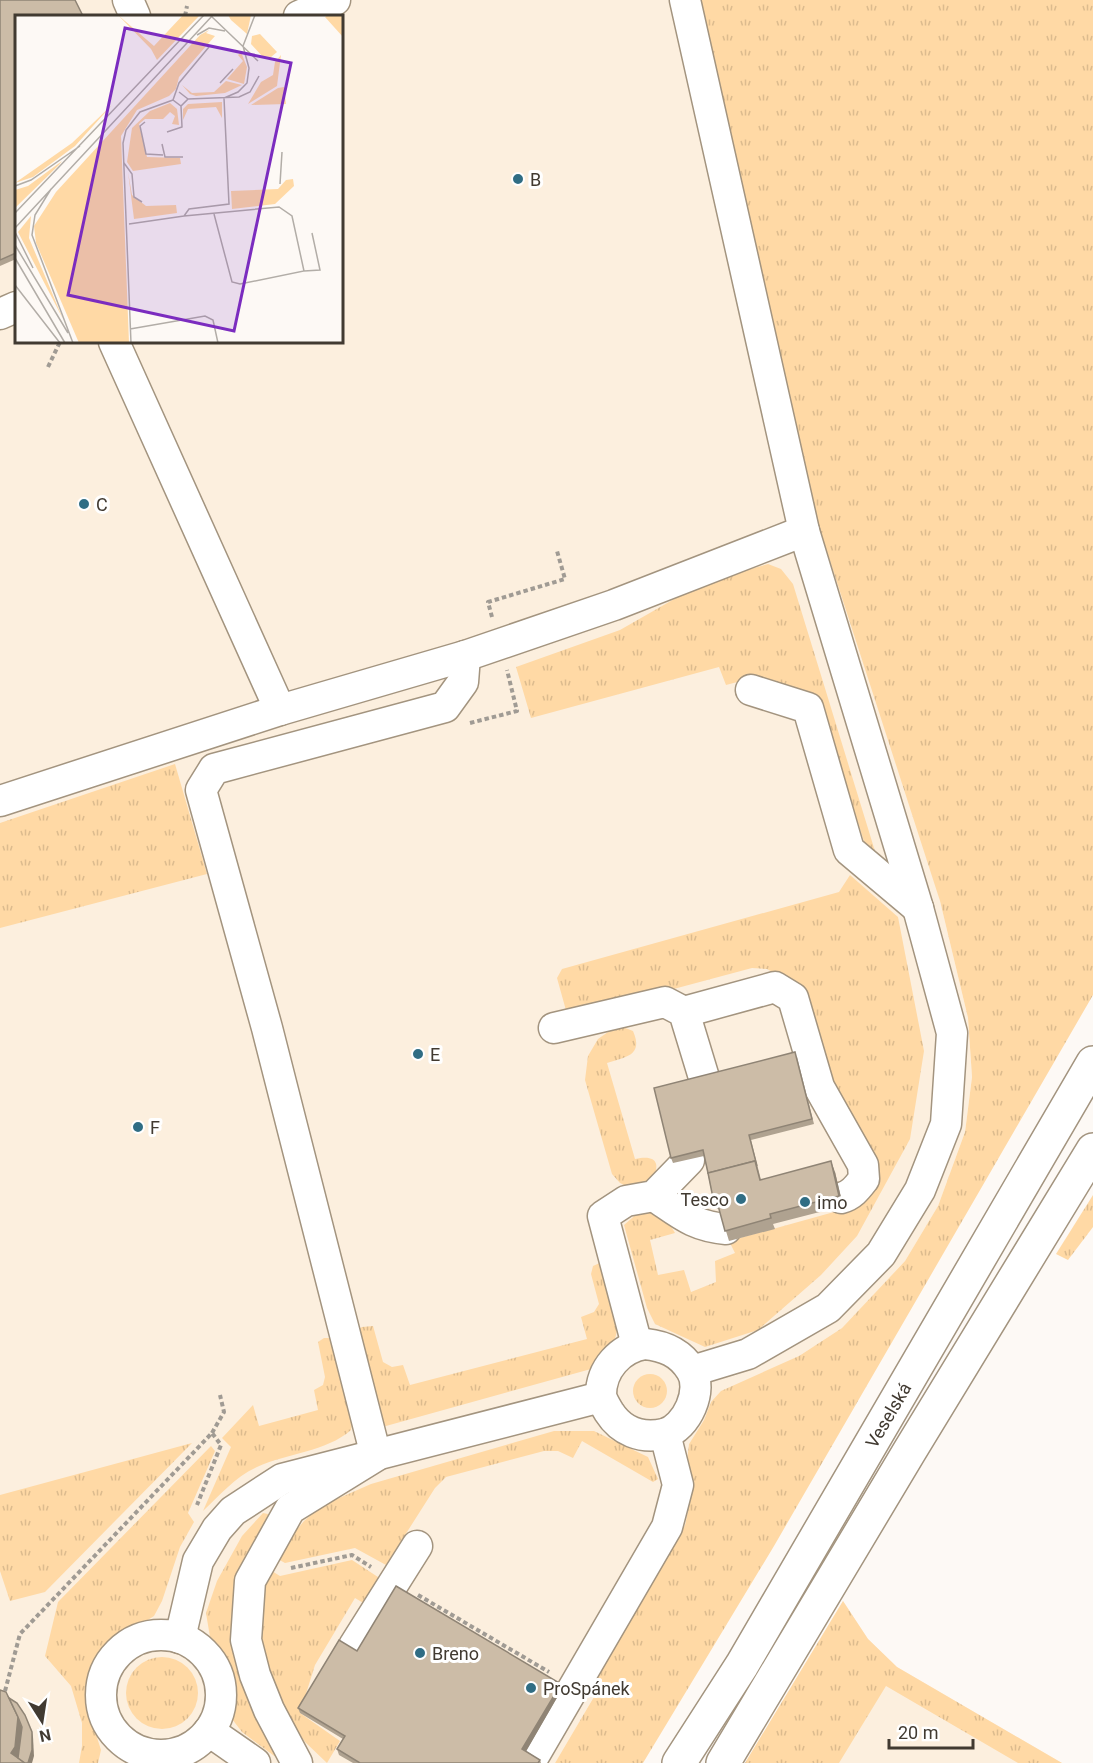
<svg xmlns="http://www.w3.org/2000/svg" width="1093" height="1763" viewBox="0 0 1093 1763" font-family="Roboto,sans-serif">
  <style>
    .built { fill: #fcefde; fill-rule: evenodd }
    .grass { fill: url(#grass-tufts) }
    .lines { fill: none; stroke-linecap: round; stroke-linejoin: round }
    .minor-casing { stroke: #a3947f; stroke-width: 33 }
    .major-casing { stroke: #a3947f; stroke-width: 36 }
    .path { stroke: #a09b94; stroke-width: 4; stroke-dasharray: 4.5 3; stroke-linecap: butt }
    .minor { stroke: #fff; stroke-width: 30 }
    .major { stroke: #fff; stroke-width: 33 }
    .wall { fill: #afa290 }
    .shaded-wall { fill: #8f8475 }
    .building { fill: #ccbca7; stroke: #8f8475; stroke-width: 1.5 }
    .poi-dot { fill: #306d84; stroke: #fff; stroke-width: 2 }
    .labels { text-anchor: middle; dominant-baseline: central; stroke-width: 6; stroke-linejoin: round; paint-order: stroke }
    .poi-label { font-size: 18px; fill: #413a31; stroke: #fff; text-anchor: start }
    .street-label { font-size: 18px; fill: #413a31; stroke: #fff }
    .inset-road { fill: none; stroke: #b2ada7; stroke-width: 1.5 }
    .view { fill: #7b2cbf; fill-opacity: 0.15; stroke: #7b2cbf; stroke-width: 3 }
    .inset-edge { fill: none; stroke: #413a31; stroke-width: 3 }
  </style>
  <defs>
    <pattern id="grass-tufts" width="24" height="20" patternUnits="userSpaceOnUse" patternTransform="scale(1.5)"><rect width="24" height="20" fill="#ffd9a5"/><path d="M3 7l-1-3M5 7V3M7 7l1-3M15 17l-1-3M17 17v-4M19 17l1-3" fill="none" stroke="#dcbb8e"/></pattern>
  </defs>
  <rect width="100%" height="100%" fill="#fdf9f5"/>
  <g class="built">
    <path d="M0,0H697L940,901L968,1018L972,1077L965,1132L938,1206L905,1261L842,1328L799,1356L711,1402L704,1420L689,1444L687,1460L693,1487L685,1525L591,1686L598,1690L555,1763H0ZM16,16H342V342H16Z"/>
    <polygon points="843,1601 868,1639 897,1667 1062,1763 745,1763"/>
  </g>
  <g class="grass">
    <polygon points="697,0 1093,0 1093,995 774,1546 643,1763 555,1763 598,1690 591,1686 685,1525 693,1487 687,1460 689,1444 704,1420 711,1402 721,1391 799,1356 842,1328 905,1261 938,1206 965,1132 972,1077 968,1018 940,901 812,505"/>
    <polygon points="768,564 781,569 793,584 878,861 869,857 825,720 745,680 726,685 719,667 531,718 516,667 620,630 704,582"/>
    <polygon points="175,764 207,874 0,928 0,823"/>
    <path d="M850,875L898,917L924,1051L910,1139L857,1236L821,1275L758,1330L705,1347L655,1324L647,1308L624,1225L640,1211C660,1213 666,1216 675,1233L650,1240L658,1275L684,1270L691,1292L716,1282L715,1261L735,1253L729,1241L834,1212L846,1214L847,1205L862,1198L782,977L767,969L752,968L573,1016L567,1014L557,978L562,969L839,892Z"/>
    <path d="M618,1025L633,1031C644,1056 625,1057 607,1063L635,1159C656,1154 662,1163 651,1182L630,1188L620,1183L612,1174L585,1080L588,1056L598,1039Z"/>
    <polygon points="1093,1195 1093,1227 1068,1260 1056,1254"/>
    <path d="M602,1262C607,1281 618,1310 617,1329C617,1342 602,1360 591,1369L386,1426L382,1425L381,1411L359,1329L362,1327L373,1326L383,1362L392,1367L403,1365L410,1385L587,1339L581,1317L594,1312L599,1304L591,1274L593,1266Z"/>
    <path d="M324,1338H332L353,1419L351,1430C326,1452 287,1453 257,1467C235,1477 220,1495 203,1511L231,1447L222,1438L253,1405L259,1426L318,1410L314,1390L323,1385L325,1377L318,1342Z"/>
    <circle cx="650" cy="1391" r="17"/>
    <polygon points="554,1431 594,1431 648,1457 658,1479 653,1482 582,1441 573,1458 558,1451 544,1451 446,1477 435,1488 386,1565 355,1548 285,1563 274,1557 304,1521 321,1506 371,1484"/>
    <polygon points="192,1443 45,1592 10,1601 0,1571 0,1495"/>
    <polygon points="211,1446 215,1451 188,1513 194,1522 180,1547 162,1601 154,1616 140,1625 115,1636 93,1664 86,1703 101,1750 98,1763 79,1763 82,1746 82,1723 71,1686 45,1656 58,1602"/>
    <polygon points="263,1513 268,1514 269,1518 243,1560 233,1602 234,1629 281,1756 277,1758 242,1732 232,1719 229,1680 222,1659 210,1637 206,1613 217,1581 242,1536"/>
    <polygon points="352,1560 381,1579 365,1604 355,1598 315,1665 300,1713 340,1741 327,1763 305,1742 278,1702 259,1643 258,1606 267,1568 280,1576"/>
    <polygon points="843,1601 868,1639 897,1667 1062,1763 1018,1763 886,1686 839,1763 745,1763"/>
    <circle cx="162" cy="1693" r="36"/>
  </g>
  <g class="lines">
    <defs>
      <g id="minor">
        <polyline points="128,0 135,16"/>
        <polyline points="685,0 804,531 918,908 952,1033 946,1124 920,1190 881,1254 828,1308 748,1354 692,1371"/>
        <polyline points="299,16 335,0"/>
        <polyline points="0,314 16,307"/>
        <polyline points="114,342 280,710"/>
        <polyline points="751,690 808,708 849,850 918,908"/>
        <polyline points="0,801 280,710 465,656 614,605 804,531"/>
        <path d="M684,1012L775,987L793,998L819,1087L863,1165L864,1179C857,1188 852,1195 841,1198"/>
        <polyline points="554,1028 665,1002 684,1012 705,1081"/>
        <path d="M654,1196C681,1214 693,1226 726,1229"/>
        <path d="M645,1344C664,1346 680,1352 691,1370C704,1389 687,1428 664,1434C641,1439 621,1431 609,1412C606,1407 602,1401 601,1395C601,1369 620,1348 645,1344Z"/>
        <polyline points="637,1345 603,1216 626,1201 654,1196 689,1160"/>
        <circle cx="161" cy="1695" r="60"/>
        <polyline points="180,1638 198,1561 217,1529 233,1511 282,1479 601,1397"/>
        <polyline points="354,1646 417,1546"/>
        <polyline points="209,1731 255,1763"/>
        <polyline points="535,1754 667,1527 678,1485 665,1434"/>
        <polyline points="297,1763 269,1710 255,1675 246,1640 250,1581 290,1509 376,1456 267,1028 201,790 214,769 445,707 463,682 465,656"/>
      </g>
      <g id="major">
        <path id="s1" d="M679,1763L742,1665L1093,1063"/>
        <polyline points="723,1763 909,1452 1093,1150"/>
      </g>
    </defs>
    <use href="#minor" class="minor-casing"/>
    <use href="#major" class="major-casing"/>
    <g class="path">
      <polyline points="185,16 187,6"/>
      <polyline points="48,367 60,342"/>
      <polyline points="492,617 488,602 565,579 557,551"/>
      <polyline points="470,723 517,711 507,670"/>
      <polyline points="212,1433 224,1412 220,1395"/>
      <polyline points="291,1568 352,1555 371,1567"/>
      <polyline points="418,1595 549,1672"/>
      <polyline points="5,1691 20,1634 212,1433 221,1445 197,1505"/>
    </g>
    <use href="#minor" class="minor"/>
    <use href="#major" class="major"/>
  </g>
  <g class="wall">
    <polygon points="0,0 16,16 16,259 0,266"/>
    <polygon points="797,1057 814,1124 751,1140 761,1180 835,1172 843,1206 773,1224 775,1229 729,1241 719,1208 717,1209 713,1198 704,1156 673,1163 671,1158"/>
    <polygon points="357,1651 562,1689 526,1751 540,1760 541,1763 353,1763 339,1755 337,1749 343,1739 300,1713 298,1708"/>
  </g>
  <g class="shaded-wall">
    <polygon points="831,1161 835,1172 843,1206 839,1196"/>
    <polygon points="561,1684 562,1689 524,1755 522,1749"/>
    <polygon points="18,1717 24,1733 20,1762 11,1753"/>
    <polygon points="32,1732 33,1737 34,1756 32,1763 28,1763"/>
  </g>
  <g class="building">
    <polygon points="0,0 75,0 83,16 16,16 16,253 0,260"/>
    <polygon points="795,1052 812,1119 749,1135 757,1166 755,1161 708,1173 703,1150 671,1158 654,1088"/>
    <polygon points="755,1161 760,1180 831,1161 839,1196 770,1214 771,1218 725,1231 716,1198 713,1198 708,1173"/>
    <polygon points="396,1586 561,1684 522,1749 540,1760 538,1763 360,1763 337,1749 345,1736 298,1708 339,1640 357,1651"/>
    <polygon points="0,1690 6,1692 18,1717 15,1747 11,1753 25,1763 0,1763"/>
    <polygon points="9,1698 17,1703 25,1715 32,1732 32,1750 28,1763 25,1763 18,1758 22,1727 18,1717"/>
  </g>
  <g class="poi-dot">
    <circle cx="518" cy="179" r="6"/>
    <circle cx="84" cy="504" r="6"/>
    <circle cx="418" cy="1054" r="6"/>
    <circle cx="138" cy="1127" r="6"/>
    <circle cx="741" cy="1199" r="6"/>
    <circle cx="805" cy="1202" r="6"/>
    <circle cx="420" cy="1653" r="6"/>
    <circle cx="531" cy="1688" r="6"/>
  </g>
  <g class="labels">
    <g class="poi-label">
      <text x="530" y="179">B</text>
      <text x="96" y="504">C</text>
      <text x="430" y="1054">E</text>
      <text x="150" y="1127">F</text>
      <text x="729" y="1199" text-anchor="end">Tesco</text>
      <text x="817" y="1202">imo</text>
      <text x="432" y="1653">Breno</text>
      <text x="543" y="1688">ProSpánek</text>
    </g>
    <g class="street-label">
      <text stroke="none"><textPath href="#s1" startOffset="406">Veselská</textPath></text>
    </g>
  </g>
  <g transform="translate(15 15)">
    <rect width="328" height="328" fill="#fdf9f5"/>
    <path d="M103,0L139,31L168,0H185L142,45L136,34ZM213,0H236L232,19L216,5ZM313,0H328V22L310,2ZM194,15L191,18L200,21L164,62L161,74L154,81L122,95L106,121L114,328H64L21,228L19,211L41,177L185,20ZM245,19L262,37L256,42L247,41L236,29L237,21ZM226,37L232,52L229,69L212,64L228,46L223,40ZM266,40L262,71L233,89L246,67L258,60L260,47ZM211,66L227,70L210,78L181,81L175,79L167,70L177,78L199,77ZM269,72L271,89L236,90L263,73ZM207,87V103L201,92L173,94L168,105V94L173,89ZM155,88L162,94L164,110L157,109L160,101L155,97L148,104H130L124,109L132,142L165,143L166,149L118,156L112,147L117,113L135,96ZM97,90L60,131L18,162L0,168L57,128ZM47,146L44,150L0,193V175L13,171ZM113,157L117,180L131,191L161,190L162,198L119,204ZM278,164L279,171L260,189L217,194L216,176L263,174L271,165ZM16,201L14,223L48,304L3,217Z" fill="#ffd9a5"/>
    <path class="inset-road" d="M195,0L243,46M182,20L194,13L210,16M228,31L240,0M205,68L218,54M164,77L173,84L166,91L158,85L164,68L194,32M173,84L224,82L235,77L244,61M130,107L125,111L131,139L148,140M152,117L167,112L166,91M147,129L150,142H168M109,148L117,159L119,182L127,187M265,169L267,137M0,171L16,165L65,131M36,174L20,200L17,220L58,328M0,198L189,0M169,201L174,194L214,189L209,83L223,77L232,68L234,53L228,31M114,209L169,201L264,192L277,201L289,256L225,269L217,267L199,199M0,213L198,0M0,217L18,253M0,230L53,318M0,243L50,328M289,256L305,255L297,218M0,270L45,328M115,314L190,301L198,305L203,328M116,328L108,128L111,115L125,97L158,85"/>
    <path class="view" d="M110,13L276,48L219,316L53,280Z"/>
    <rect width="328" height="328" class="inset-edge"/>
  </g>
  <g transform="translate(42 1721) rotate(168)" stroke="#ffffff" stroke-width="4.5" paint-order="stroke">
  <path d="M0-4.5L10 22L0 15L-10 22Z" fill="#413a31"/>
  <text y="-9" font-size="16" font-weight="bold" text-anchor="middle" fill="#413a31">N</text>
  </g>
  <path d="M889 1739v9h84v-9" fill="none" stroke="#413a31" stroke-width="3"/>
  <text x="898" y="1739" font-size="18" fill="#413a31" stroke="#ffffff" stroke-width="4.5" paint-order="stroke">20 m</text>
</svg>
